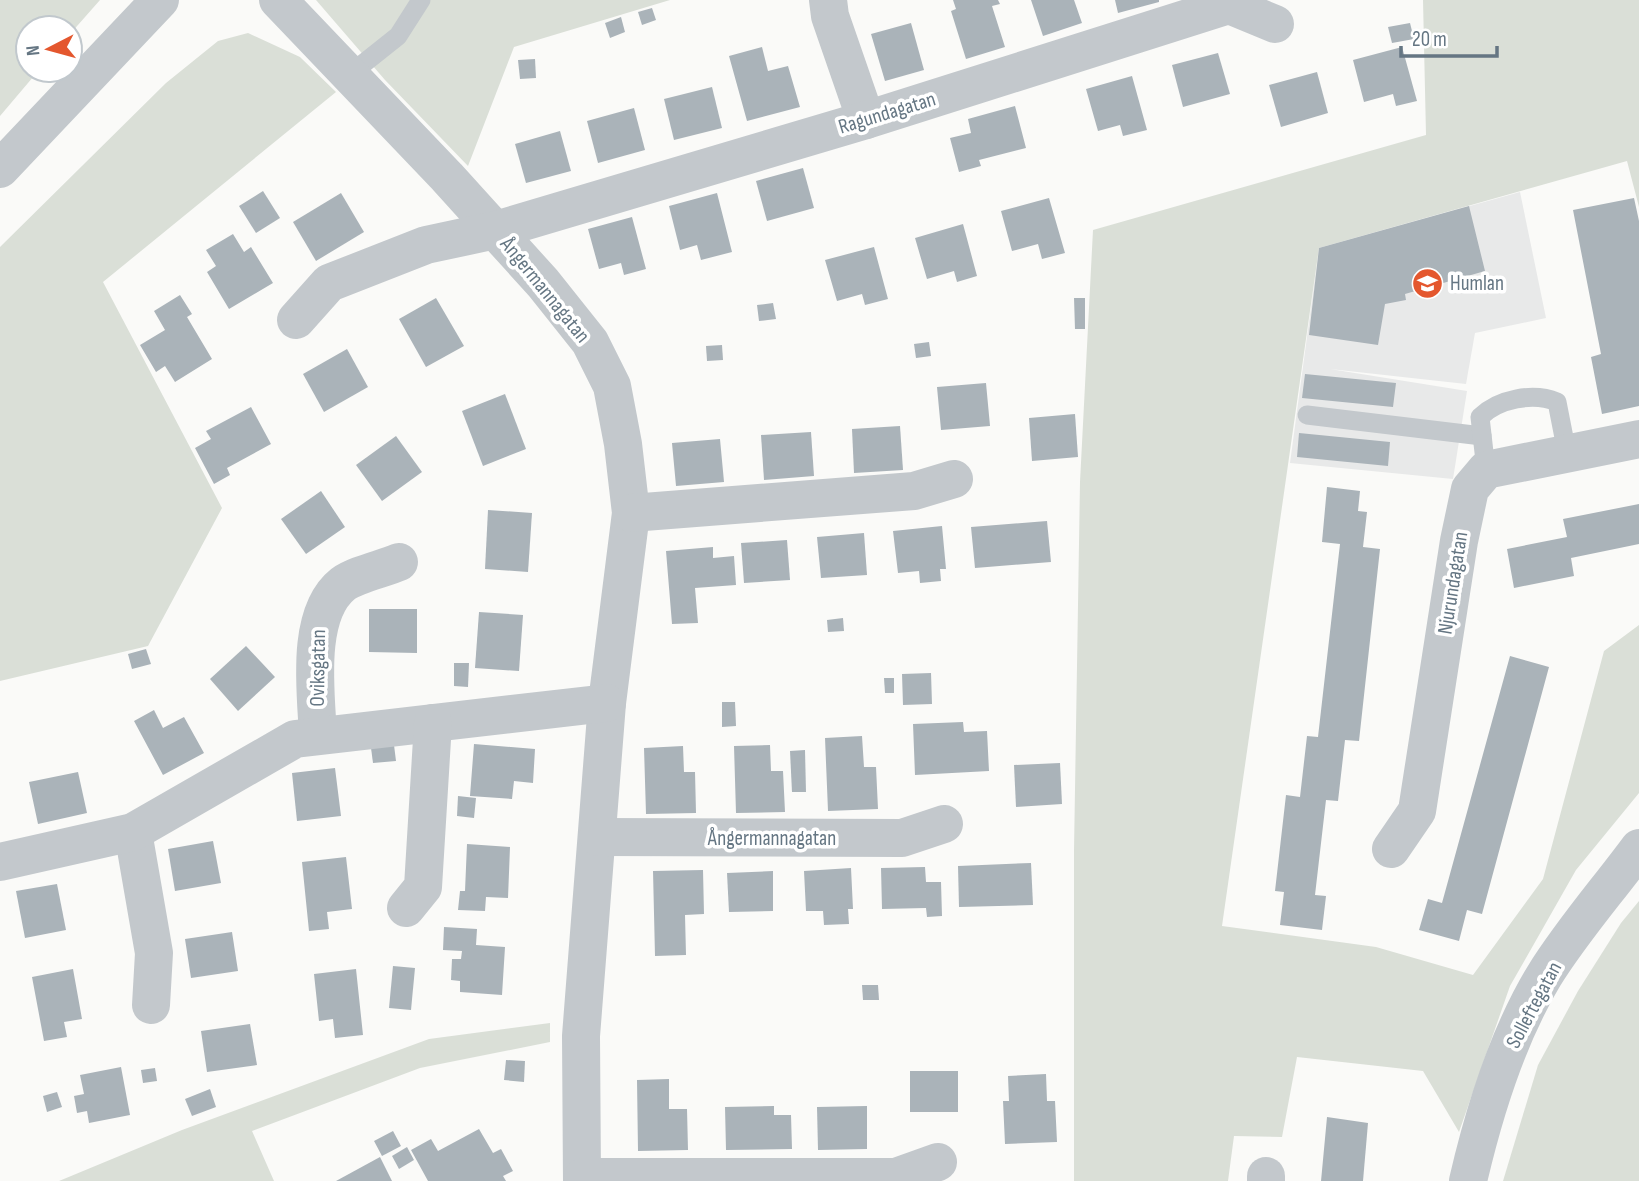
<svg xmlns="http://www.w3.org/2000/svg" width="1639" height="1181" viewBox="0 0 1639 1181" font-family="'Sofia Sans Condensed',sans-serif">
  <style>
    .built { fill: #e8e9e9 }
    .green { fill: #dadfd7 }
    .building { fill: #aab3b9 }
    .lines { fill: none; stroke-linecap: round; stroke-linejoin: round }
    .lane { stroke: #c3c8cc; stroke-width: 19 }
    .street { stroke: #c3c8cc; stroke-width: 38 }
    .labels { text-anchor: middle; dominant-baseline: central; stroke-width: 7; stroke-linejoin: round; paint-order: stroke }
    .street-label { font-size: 21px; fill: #657683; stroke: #fff }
    .poi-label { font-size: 21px; fill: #657683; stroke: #fff; text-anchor: start }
  </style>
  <rect width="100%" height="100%" fill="#fafaf8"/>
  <polygon class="built" points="1520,192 1546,318 1475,333 1466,384 1330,369 1467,391 1453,479 1290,463 1319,248"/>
  <g class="green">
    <polygon points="0,0 100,0 70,34 70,28 28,28 28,70 39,70 0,116"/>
    <polygon points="316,0 670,0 514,47 468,166 385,80"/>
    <polygon points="1423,0 1639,0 1639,207 1627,161 1319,248 1222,926 1376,947 1473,975 1543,879 1604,651 1639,625 1639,793 1576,870 1510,986 1459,1132 1423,1071 1297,1057 1282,1137 1234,1136 1228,1181 1074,1181 1074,851 1080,482 1093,230 1426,135"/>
    <polygon points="248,33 300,57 336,92 103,282 222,508 148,646 0,681 0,247 166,83 218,41"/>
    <polygon points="1639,901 1639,1181 1503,1181 1538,1065 1578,991 1621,923"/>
    <polygon points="550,1023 550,1042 420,1068 252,1131 274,1181 59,1181 182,1130 429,1039"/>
  </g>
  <g class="building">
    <polygon points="953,0 998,0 1000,4 992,6 1005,47 966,59 951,11 956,9"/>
    <polygon points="1031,0 1074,0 1082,23 1043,36"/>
    <polygon points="1115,0 1159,0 1159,2 1118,13"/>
    <polygon points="652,8 656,20 642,25 638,12"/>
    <polygon points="621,17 625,32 610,38 605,23"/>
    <polygon points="911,23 924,70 885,81 871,34"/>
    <polygon points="1410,23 1414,39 1392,43 1388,27"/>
    <polygon points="762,47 768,71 788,66 800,107 747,121 729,56"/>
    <polygon points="1402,47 1417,101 1396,106 1393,94 1364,102 1353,60"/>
    <polygon points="1218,53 1230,94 1183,107 1172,65"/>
    <polygon points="535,59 536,78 520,79 518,60"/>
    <polygon points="1317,72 1328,113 1281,127 1269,85"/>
    <polygon points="1132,76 1147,130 1123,136 1120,125 1098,131 1086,89"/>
    <polygon points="712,87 722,128 674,140 664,99"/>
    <polygon points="1015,106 1026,148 979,160 981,166 959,172 950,138 971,133 968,119"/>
    <polygon points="634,108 645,150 598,163 587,121"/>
    <polygon points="560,131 571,171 526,183 515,144"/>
    <polygon points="803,168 814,208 767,221 756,181"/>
    <polygon points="263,191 280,218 256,233 239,206"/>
    <polygon points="341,193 364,232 316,261 293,222"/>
    <polygon points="717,193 732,252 701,260 697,245 680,250 669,206"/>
    <polygon points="1049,198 1065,253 1042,259 1038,244 1012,251 1001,211"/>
    <polygon points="1634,198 1639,221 1639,406 1602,414 1591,357 1601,354 1573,210"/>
    <polygon points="1469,206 1485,271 1405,294 1406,300 1385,304 1378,345 1309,335 1319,248"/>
    <polygon points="632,217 646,269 624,275 621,263 599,269 588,229"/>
    <polygon points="963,224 977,276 957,282 954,271 927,279 915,238"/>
    <polygon points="233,234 244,252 251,247 273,283 229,309 207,272 216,266 206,250"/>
    <polygon points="874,247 888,299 865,305 862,294 837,301 825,260"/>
    <polygon points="180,295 192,314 187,317 212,359 175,382 165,366 156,372 140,345 165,330 154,311"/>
    <polygon points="436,298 464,346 426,367 399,319"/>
    <polygon points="1074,298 1085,298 1085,329 1075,329"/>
    <polygon points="773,303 776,319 759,321 757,305"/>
    <polygon points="929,342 931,356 916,358 914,344"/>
    <polygon points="722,345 723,360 707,361 706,346"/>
    <polygon points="347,349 368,387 324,412 303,374"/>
    <polygon points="1305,374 1396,383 1393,407 1302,398"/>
    <polygon points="986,383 990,426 941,430 937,387"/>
    <polygon points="505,394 526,449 483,466 462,411"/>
    <polygon points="251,407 271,444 227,468 230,475 214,484 195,448 211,439 206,431"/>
    <polygon points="1075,414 1078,457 1032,461 1029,418"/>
    <polygon points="900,426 903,470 854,473 852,429"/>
    <polygon points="811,432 814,476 764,480 761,435"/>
    <polygon points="1299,433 1390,442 1388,466 1297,457"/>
    <polygon points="396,436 422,472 382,501 356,465"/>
    <polygon points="720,439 724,482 676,486 672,443"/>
    <polygon points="1327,487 1360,491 1358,511 1367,512 1363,547 1380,549 1359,741 1345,740 1338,801 1326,800 1315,895 1326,896 1322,930 1280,925 1284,892 1275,891 1286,795 1300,797 1307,736 1318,737 1340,544 1322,542"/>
    <polygon points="321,491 345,527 306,554 281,519"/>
    <polygon points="1639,504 1639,544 1571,558 1574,576 1514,588 1507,549 1567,537 1563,519"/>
    <polygon points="488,510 532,513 528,572 485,569"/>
    <polygon points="1047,521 1051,562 975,568 971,527"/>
    <polygon points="942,526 946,569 940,569 941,581 920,583 919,571 898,573 893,531"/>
    <polygon points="864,533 867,575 821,578 817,537"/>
    <polygon points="787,540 790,580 744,583 741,543"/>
    <polygon points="713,547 713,558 734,556 736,585 695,588 698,623 672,624 666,551"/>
    <polygon points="369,609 417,609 417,653 369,652"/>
    <polygon points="479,612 523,615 519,671 475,668"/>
    <polygon points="843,618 844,631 828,632 827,620"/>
    <polygon points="246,646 275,677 238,711 210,679"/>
    <polygon points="146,649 151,664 132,669 128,654"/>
    <polygon points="1510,656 1549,667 1482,914 1467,910 1459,941 1419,930 1428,899 1442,903"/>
    <polygon points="454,663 469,663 468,687 454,686"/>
    <polygon points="931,673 932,704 903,705 902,674"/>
    <polygon points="884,678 894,678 894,693 885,693"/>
    <polygon points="722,702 735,702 736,726 722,727"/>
    <polygon points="154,710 163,728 184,717 204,753 163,775 134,721"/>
    <polygon points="963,722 964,732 987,731 989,771 915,775 913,724"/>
    <polygon points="862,736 864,767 876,767 878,809 828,811 825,738"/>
    <polygon points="474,744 535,749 533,783 514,781 512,799 470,796"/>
    <polygon points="394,745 396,761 373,763 371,748"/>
    <polygon points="770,745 771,771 783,771 785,812 736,813 734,746"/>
    <polygon points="683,746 684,772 695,772 696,813 646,814 644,748"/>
    <polygon points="805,750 806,792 792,792 790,751"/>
    <polygon points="1060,763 1062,804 1016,807 1014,765"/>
    <polygon points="335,768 341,816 297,821 292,773"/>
    <polygon points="78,772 87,813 38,824 29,782"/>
    <polygon points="458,796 476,798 474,818 457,816"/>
    <polygon points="213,841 221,883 175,891 168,849"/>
    <polygon points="467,844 510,847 508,898 486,897 485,911 458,910 460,891 465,891"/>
    <polygon points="346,857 352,909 327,912 329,929 309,931 302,862"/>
    <polygon points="1031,863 1033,905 959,907 958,866"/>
    <polygon points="925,867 926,882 941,882 942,916 927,917 926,908 882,909 881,868"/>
    <polygon points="851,868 853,909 848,909 849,924 824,925 823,911 806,911 804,871"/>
    <polygon points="703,870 704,914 685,915 686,955 655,956 653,871"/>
    <polygon points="773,871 773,911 729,912 727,873"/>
    <polygon points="57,884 66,930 25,938 16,891"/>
    <polygon points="444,927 477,929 476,945 505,947 502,995 460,992 460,981 451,980 452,959 461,959 462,951 443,950"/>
    <polygon points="232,932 238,971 191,978 185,939"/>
    <polygon points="393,966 415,968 411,1010 389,1008"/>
    <polygon points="73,969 82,1019 64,1022 67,1037 44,1041 32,977"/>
    <polygon points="356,969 363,1035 335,1038 333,1019 319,1021 314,974"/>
    <polygon points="862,985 878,985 879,1000 863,1000"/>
    <polygon points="250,1024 257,1065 207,1072 201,1031"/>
    <polygon points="506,1060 525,1061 524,1082 504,1080"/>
    <polygon points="121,1067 130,1115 89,1123 87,1111 77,1113 74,1096 84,1094 80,1075"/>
    <polygon points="155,1068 157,1081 143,1083 141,1070"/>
    <rect x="910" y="1071" width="48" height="41"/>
    <polygon points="1046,1074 1047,1101 1055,1101 1057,1142 1005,1144 1003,1101 1009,1101 1008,1076"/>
    <polygon points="669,1079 669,1109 687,1109 688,1150 638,1151 637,1080"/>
    <polygon points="210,1089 216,1107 192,1116 185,1099"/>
    <polygon points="57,1092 62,1107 47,1112 43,1096"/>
    <polygon points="774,1106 774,1115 791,1115 792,1149 726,1150 725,1107"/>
    <polygon points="867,1106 867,1149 818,1150 817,1107"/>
    <polygon points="1327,1117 1368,1123 1363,1181 1321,1181"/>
    <polygon points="479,1129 493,1153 501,1149 513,1171 503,1176 506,1181 428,1181 411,1150 431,1139 438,1151"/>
    <polygon points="393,1131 401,1146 382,1156 374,1141"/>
    <polygon points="407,1147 414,1160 399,1169 392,1156"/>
    <polygon points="380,1157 392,1181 336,1181"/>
  </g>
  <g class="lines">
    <g class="lane">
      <polyline points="349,75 398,36 421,0"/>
      <polyline points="1307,415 1482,436"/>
      <path d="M1486,470L1480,417C1498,399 1533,392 1557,402L1567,453"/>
    </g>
    <g class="street">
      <polyline points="278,0 447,177 543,283 590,342 612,386 623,444 631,513 607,703 581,1036 582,1181"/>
      <polyline points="828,0 830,16 866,120"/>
      <polyline points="0,169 160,0"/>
      <polyline points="296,320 329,283 426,245 496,230 866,120 1229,5 1275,24"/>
      <polyline points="631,513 914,491 954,479"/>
      <path d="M318,735C316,693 305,614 343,584C357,574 383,569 399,562"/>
      <polyline points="133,832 154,953 151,1005"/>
      <polyline points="598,837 902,838 944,824"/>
      <polyline points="1391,849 1417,811 1459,541 1470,489 1486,470 1639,439"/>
      <polyline points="0,862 133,832 295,739 607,703"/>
      <polyline points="406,908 423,887 433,723"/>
      <polyline points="1266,1176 1266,1181"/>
      <polyline points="583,1177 896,1177 938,1162"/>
      <path d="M1468,1181C1484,1112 1507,1037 1544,976C1571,932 1608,890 1639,848"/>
    </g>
  </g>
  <defs>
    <symbol id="school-disc" viewBox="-11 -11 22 22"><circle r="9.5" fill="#e4572e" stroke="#fff"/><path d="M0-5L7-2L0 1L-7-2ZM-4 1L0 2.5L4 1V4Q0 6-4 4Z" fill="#fff"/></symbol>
  </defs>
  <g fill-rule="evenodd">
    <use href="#school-disc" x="1410" y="266" width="35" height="35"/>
  </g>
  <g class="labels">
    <g class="street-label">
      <text transform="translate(887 113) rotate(-17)">Ragundagatan</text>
      <text transform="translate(545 290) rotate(51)">Ångermannagatan</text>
      <text transform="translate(1453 583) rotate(-81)">Njurundagatan</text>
      <text transform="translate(318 668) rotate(-89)">Oviksgatan</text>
      <text x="772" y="838">Ångermannagatan</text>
      <text transform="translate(1534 1005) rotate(-62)">Solleftegatan</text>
    </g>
    <g class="poi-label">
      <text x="1450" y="283">Humlan</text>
    </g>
  </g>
  <g transform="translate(49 49) rotate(264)"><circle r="33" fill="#ffffff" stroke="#c1c8cd" stroke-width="2"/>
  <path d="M0-5L12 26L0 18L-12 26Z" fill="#e4572e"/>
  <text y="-10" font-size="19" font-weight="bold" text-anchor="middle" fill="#657683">N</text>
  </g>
  <path d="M1401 46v10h96v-10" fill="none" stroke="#657683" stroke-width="3.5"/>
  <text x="1412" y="46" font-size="21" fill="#657683" stroke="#ffffff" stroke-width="5" paint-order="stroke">20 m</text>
</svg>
